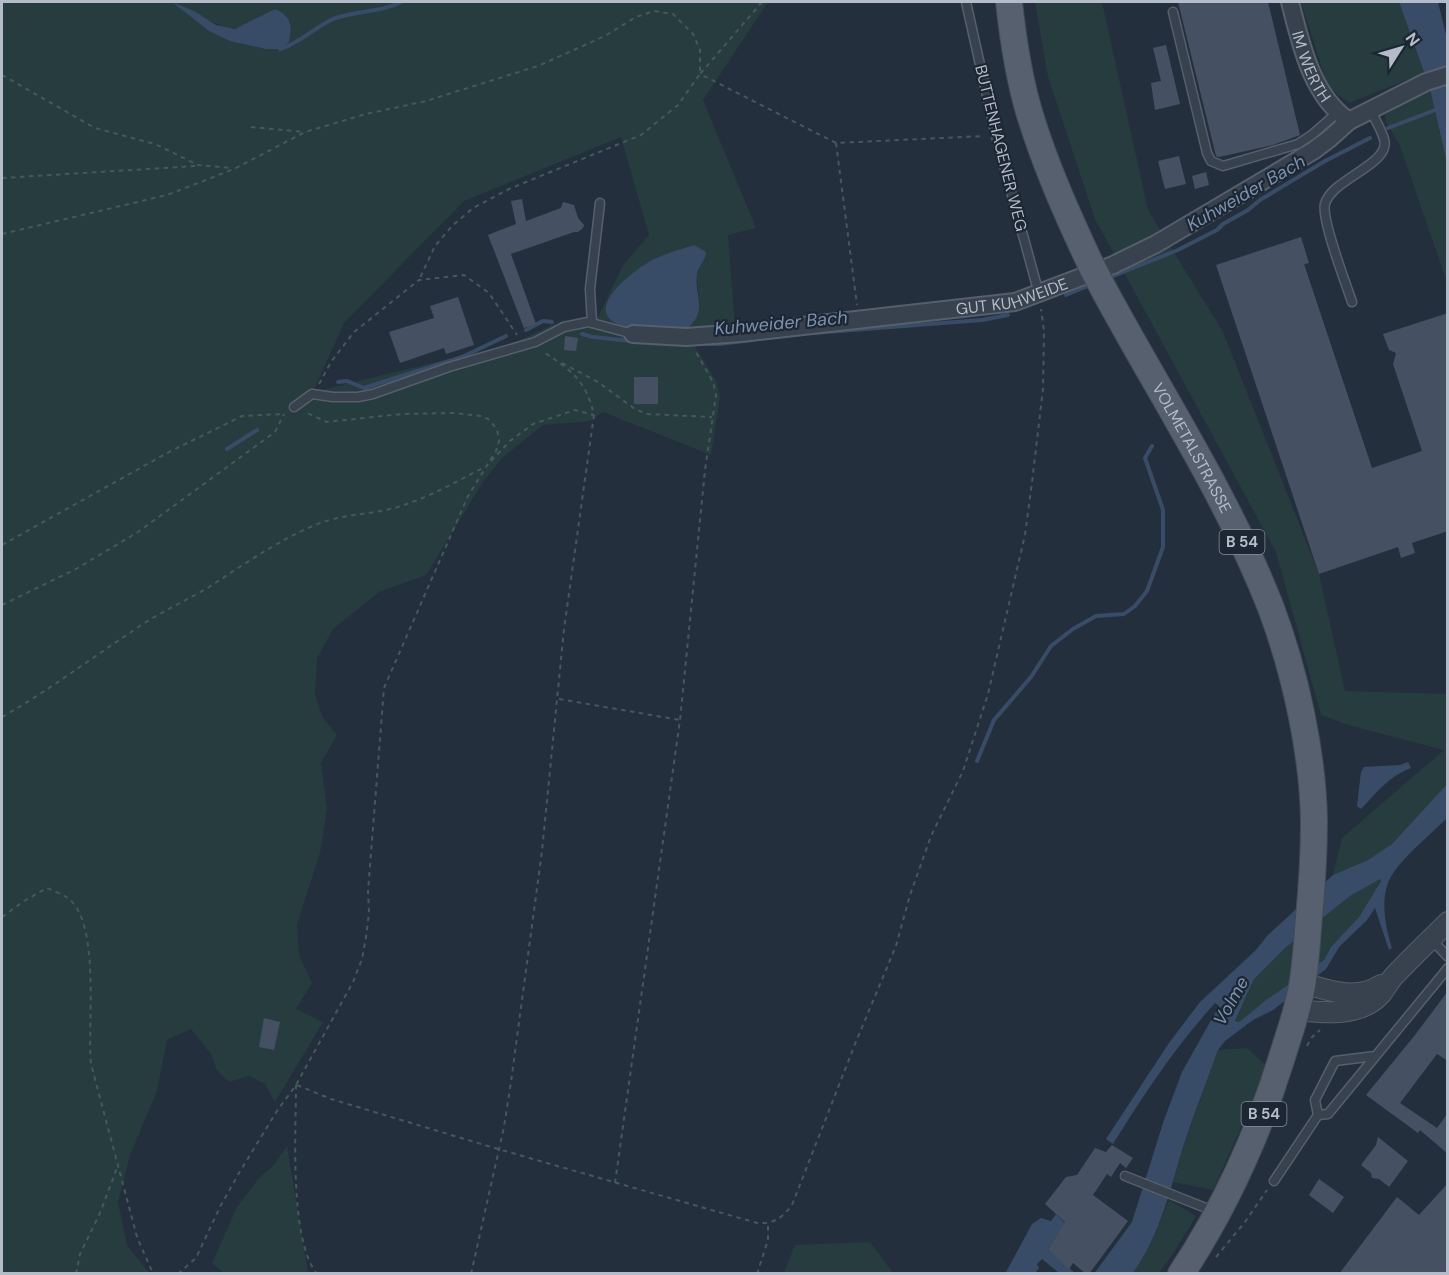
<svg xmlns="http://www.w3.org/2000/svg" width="1449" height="1275" viewBox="0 0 1449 1275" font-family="'DM Sans',sans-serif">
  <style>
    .green { fill: #263c3f; fill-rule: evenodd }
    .water { fill: #394c67; fill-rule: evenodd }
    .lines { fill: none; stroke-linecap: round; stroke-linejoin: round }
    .stream { stroke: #394c67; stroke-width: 4 }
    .building { fill: #455162 }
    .service-casing { stroke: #565f6c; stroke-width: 11 }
    .minor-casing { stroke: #565f6c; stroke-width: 20 }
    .tertiary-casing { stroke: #565f6c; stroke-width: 22 }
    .primary-casing { stroke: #414a57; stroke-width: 28 }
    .path { stroke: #44595c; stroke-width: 2; stroke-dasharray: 4.5 4.5; stroke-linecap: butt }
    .service { stroke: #38414e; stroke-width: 8 }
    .minor { stroke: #38414e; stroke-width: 16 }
    .tertiary { stroke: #38414e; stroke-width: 20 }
    .primary { stroke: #56606e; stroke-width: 26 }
    .primary-bridge-casing { stroke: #414a57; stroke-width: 28; stroke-linecap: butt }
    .primary-bridge { stroke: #56606e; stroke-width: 26 }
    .labels { text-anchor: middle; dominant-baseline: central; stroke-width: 4.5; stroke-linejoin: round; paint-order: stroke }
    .shield { fill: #1d2633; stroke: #878f9c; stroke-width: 1.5 }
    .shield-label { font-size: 15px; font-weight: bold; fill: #b4bcc9 }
    .street-label { font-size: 16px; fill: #b4bcc9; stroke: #1d2633 }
    .water-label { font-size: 18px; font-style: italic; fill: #7c92b1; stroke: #1d2633 }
  </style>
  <rect width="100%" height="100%" fill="#242f3e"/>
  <g class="green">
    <path d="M2,2H768L703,100L756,228L728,235L735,326L692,341L717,383L720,397L711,455L603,412L590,421L543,425L503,457L483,482L426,575L379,592L333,629L317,658L315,695L323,718L337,735L321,763L327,809L320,853L297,924L299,955L312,983L296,1009L323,1022L275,1102L265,1084L249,1076L229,1082L217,1070L211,1054L191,1029L167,1040L157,1091L130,1155L118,1202L127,1245L149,1273L2,1274ZM175,3C190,9 222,31 236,28C249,25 263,15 275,9L290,22L289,42L209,31ZM621,137L649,235L623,265L598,317L561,321L511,344L313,392L344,323L464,201ZM693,245L706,252C706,262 697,267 697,274C696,288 702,301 698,315L625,279L654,259Z"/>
    <polygon points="1035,2 1102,2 1148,210 1223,332 1319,574 1345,691 1447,694 1447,784 1392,844 1368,860 1333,875 1342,838 1444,750 1348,725 1321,715 1276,552 1095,219 1048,77"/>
    <polygon points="1301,2 1399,2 1424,73 1349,103 1328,87"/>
    <polygon points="1430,89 1447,163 1447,282 1400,146 1386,121 1386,114"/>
    <polygon points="1379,879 1381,880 1359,917 1331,947 1324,960 1266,1000 1239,1022 1235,1022 1254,979 1285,948 1350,896"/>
    <polygon points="1247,1048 1268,1067 1213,1190 1173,1182 1185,1142 1218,1050"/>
    <polygon points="287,1146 308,1273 230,1274 223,1272 212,1263 237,1207 259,1178 272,1167"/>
    <polygon points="1169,1200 1196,1216 1174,1252 1159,1273 1133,1274 1152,1241"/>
    <polygon points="870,1242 893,1273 784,1273 795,1245"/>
  </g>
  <g class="water">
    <path d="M172,2L194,11L216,25L235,29L275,9C292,17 292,25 289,42L280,49H266L230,41L209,31Z"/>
    <polygon points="1399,2 1438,2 1447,39 1447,163 1430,89"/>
    <path d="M694,245L706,252C706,261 698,266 697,274C694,298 709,309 687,329C667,329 642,333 622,326C578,311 635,269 654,259C667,253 681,249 694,245Z"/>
    <path d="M1408,762L1411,768C1389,776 1376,793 1361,809L1357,806L1361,772L1364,767L1400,765Z"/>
    <path d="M1447,784V818C1432,833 1402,858 1392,875C1379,895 1385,927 1392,948L1389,950L1375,908L1367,920L1339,947L1326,969L1273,1010L1253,1020L1225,1041L1218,1050C1207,1081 1195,1111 1185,1141C1170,1188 1162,1232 1133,1273L1094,1274L1132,1222L1164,1120L1182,1072L1219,1006L1215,1003C1176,1046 1144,1094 1113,1144L1106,1139L1169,1043L1200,1002L1255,951L1268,935L1333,875L1368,860L1392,844ZM1380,879L1381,881L1359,917L1331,947L1324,960L1266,1000L1239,1022L1235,1021L1254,979L1285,948L1350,896Z"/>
    <polygon points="1056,1214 1065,1223 1048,1250 1075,1273 1059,1273 1042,1259 1037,1264 1039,1268 1035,1273 1005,1274 1032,1224 1041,1218 1051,1221"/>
  </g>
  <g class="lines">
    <g class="stream">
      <path d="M280,49C300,43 314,28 333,19C355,10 380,13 401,2"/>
      <polyline points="1388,128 1438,109"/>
      <polyline points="1108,278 1178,250 1217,230 1223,224 1248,210 1260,200 1325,161 1370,138"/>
      <polyline points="1066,295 1090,285"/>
      <polyline points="526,330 543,321 552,322"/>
      <polyline points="813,333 982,320 1008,315"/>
      <polyline points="582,334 593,337 631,341"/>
      <polyline points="703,344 719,344 752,340"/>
      <polyline points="338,382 347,381 364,388 462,357 506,336"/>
      <polyline points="227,449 257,430"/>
      <polyline points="977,761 994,720 1031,677 1051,646 1073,629 1096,616 1124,614 1135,606 1147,591 1163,547 1163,510 1145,458 1152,446"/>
    </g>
  </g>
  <g class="building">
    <polygon points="1178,2 1268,2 1300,135 1273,145 1219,157 1216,156"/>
    <polygon points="1166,45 1180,104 1155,110 1151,83 1161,81 1153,48"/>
    <polygon points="1179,156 1186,184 1165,189 1158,161"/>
    <polygon points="1206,172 1209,185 1195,189 1192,176"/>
    <polygon points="522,199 526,221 561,208 563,202 574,205 578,218 584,225 583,228 578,232 574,232 511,254 536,324 524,328 488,235 516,224 511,201"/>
    <polygon points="1301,237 1309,263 1304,264 1372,468 1422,451 1393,364 1396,353 1389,350 1383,334 1448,313 1448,531 1412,543 1415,553 1401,558 1398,547 1319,574 1216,265"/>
    <polygon points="458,297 474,345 446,354 444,348 400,363 389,332 434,318 430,306"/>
    <polygon points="565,336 578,338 576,351 564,350"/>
    <rect x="634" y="377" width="24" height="27"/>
    <polygon points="1448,991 1448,1061 1437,1054 1400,1103 1437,1128 1448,1113 1448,1154 1420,1130 1418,1133 1366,1095 1415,1035"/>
    <polygon points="264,1018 280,1022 274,1050 259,1047"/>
    <polygon points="1378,1137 1408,1161 1389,1187 1379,1179 1372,1178 1371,1173 1361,1165 1376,1145"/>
    <polygon points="1112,1145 1133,1158 1126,1168 1120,1163 1111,1177 1107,1174 1093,1195 1128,1221 1089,1274 1086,1274 1073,1263 1069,1269 1048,1250 1065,1222 1045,1204 1066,1177 1077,1175 1095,1148 1106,1152"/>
    <polygon points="1319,1179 1344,1197 1333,1213 1309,1195"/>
    <polygon points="1448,1183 1448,1274 1339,1274 1397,1197 1419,1215"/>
  </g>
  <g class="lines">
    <defs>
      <g id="service">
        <polyline points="966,2 996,136 1039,294"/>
        <polyline points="1173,12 1207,153 1211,161 1223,166 1298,144 1313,134 1337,113"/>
        <path d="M1352,302C1346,284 1321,219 1325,204C1331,179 1392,164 1384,139C1381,129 1375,119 1370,110"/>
        <polyline points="592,323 590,289 600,203"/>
        <polyline points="294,407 312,394 333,397 358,397 373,394 449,367 535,342 564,327 588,322 633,334"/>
        <polyline points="1431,939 1448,957"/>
        <polyline points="1375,1056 1335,1061 1315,1100 1318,1115 1328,1114 1448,968"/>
        <polyline points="1125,1176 1216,1212"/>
        <polyline points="1274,1181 1318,1115"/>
      </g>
      <g id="minor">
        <path id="s1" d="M1290,2C1301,44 1311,95 1349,121"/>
        <path id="s2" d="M633,334L686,337L741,333L1015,302L1113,265L1156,244L1313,151L1329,139L1349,121L1426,82L1448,75"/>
      </g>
      <g id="tertiary">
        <path d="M1303,983C1330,991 1356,1001 1381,985"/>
        <path d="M1297,1010C1324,1013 1361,1017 1381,994C1386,988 1389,981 1395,975C1412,957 1430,940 1448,922"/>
      </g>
      <g id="primary">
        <path d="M1009,2C1013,39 1019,79 1030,115C1046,167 1068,216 1091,265"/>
        <path id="s3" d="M1103,288C1160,394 1227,495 1271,608C1295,672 1313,753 1314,821C1314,853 1312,885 1309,917C1307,940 1306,963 1302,986C1298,1010 1289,1034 1282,1057C1258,1135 1226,1206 1181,1274"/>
      </g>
    </defs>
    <use href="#service" class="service-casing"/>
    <use href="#minor" class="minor-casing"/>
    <use href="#tertiary" class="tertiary-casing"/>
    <use href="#primary" class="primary-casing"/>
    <g class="path">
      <polyline points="762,2 700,74 836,143 984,136"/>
      <polyline points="2,75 95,128 155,144 198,165 232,168"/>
      <polyline points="251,127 305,132"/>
      <polyline points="836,143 857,305"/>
      <polyline points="2,178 196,166"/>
      <polyline points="2,234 167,195 234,169 305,132 366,114 426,101 538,66 605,36 636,17 654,11 673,14 693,34 700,50 700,74 678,105 641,135 509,189 473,208 452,226 435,246 419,280"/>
      <polyline points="562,363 598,382 635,409 647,414 712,417"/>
      <polyline points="319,384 331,362 354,332 419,280 464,275 489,293 517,335"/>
      <polyline points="491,461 510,441 533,424 575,410 594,415"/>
      <polyline points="2,545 169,452 242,416 284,414"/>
      <polyline points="2,605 76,569 138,532 275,432 284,414"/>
      <polyline points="559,699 680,720"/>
      <path d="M2,717C48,691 90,659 134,630C158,613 184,602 209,587C243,565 277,541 315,525C341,514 368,515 394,508C427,499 455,482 485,467"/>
      <path d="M2,917L24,901L47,888C54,891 62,894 68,898C101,923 87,1025 91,1064L137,1237L151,1269L158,1274"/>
      <polyline points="1307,1046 1312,1037 1320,1030"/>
      <path d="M296,1085C296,1130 289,1239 317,1274"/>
      <path d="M297,1085L331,1099L498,1149L757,1223C774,1224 782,1218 792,1205L855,1044L896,946L910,895L931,836L963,771L988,694L1025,535L1032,482L1043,389L1044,331L1041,309"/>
      <polyline points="615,1183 680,720 705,470 716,395 713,382 696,352"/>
      <polyline points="1216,1257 1245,1222 1267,1190"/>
      <polyline points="76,1274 80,1254 100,1213 117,1168"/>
      <polyline points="178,1274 196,1258 220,1207 239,1173 277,1111 296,1085 353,982 362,959 366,937 369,913 368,891 384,688 468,496 496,451 499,441 497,429 488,419 481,416 455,413 402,414 327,422 305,412"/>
      <path d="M471,1274L504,1127L511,1082L542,851L564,629L594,415C586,380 571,370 542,351"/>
      <polyline points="757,1274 768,1240 768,1224"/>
    </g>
    <use href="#service" class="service"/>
    <use href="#minor" class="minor"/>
    <use href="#tertiary" class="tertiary"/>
    <use href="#primary" class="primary"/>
    <defs>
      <polyline id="primary-bridge" points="1091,265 1103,288"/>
    </defs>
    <use href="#primary-bridge" class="primary-bridge-casing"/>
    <use href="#primary-bridge" class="primary-bridge"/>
  </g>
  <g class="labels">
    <g class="shield">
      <rect x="1219.5" y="530" width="45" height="24" rx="4.5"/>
      <rect x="1241.5" y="1102" width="45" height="24" rx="4.5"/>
    </g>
    <g class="shield-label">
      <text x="1242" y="542">B 54</text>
      <text x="1264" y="1114">B 54</text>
    </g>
    <g class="street-label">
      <text stroke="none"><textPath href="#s1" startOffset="68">IM WERTH</textPath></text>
      <text transform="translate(1001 148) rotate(76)">BUTTENHAGENER WEG</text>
      <text stroke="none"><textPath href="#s2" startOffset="382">GUT KUHWEIDE</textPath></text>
      <text stroke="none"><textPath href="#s3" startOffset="183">VOLMETALSTRASSE</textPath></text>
    </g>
    <g class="water-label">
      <text transform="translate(1246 193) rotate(-30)">Kuhweider Bach</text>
      <text transform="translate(781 323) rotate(-5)">Kuhweider Bach</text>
      <text transform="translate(1231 1001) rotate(-61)">Volme</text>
    </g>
  </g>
  <rect width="1449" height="1275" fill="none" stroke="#b4bcc9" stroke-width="6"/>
  <g transform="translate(1401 48) rotate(53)" stroke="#1d2633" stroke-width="4.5" paint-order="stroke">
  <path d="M0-4.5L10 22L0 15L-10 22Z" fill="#b4bcc9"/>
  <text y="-9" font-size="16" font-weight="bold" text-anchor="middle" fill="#b4bcc9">N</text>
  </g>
</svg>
